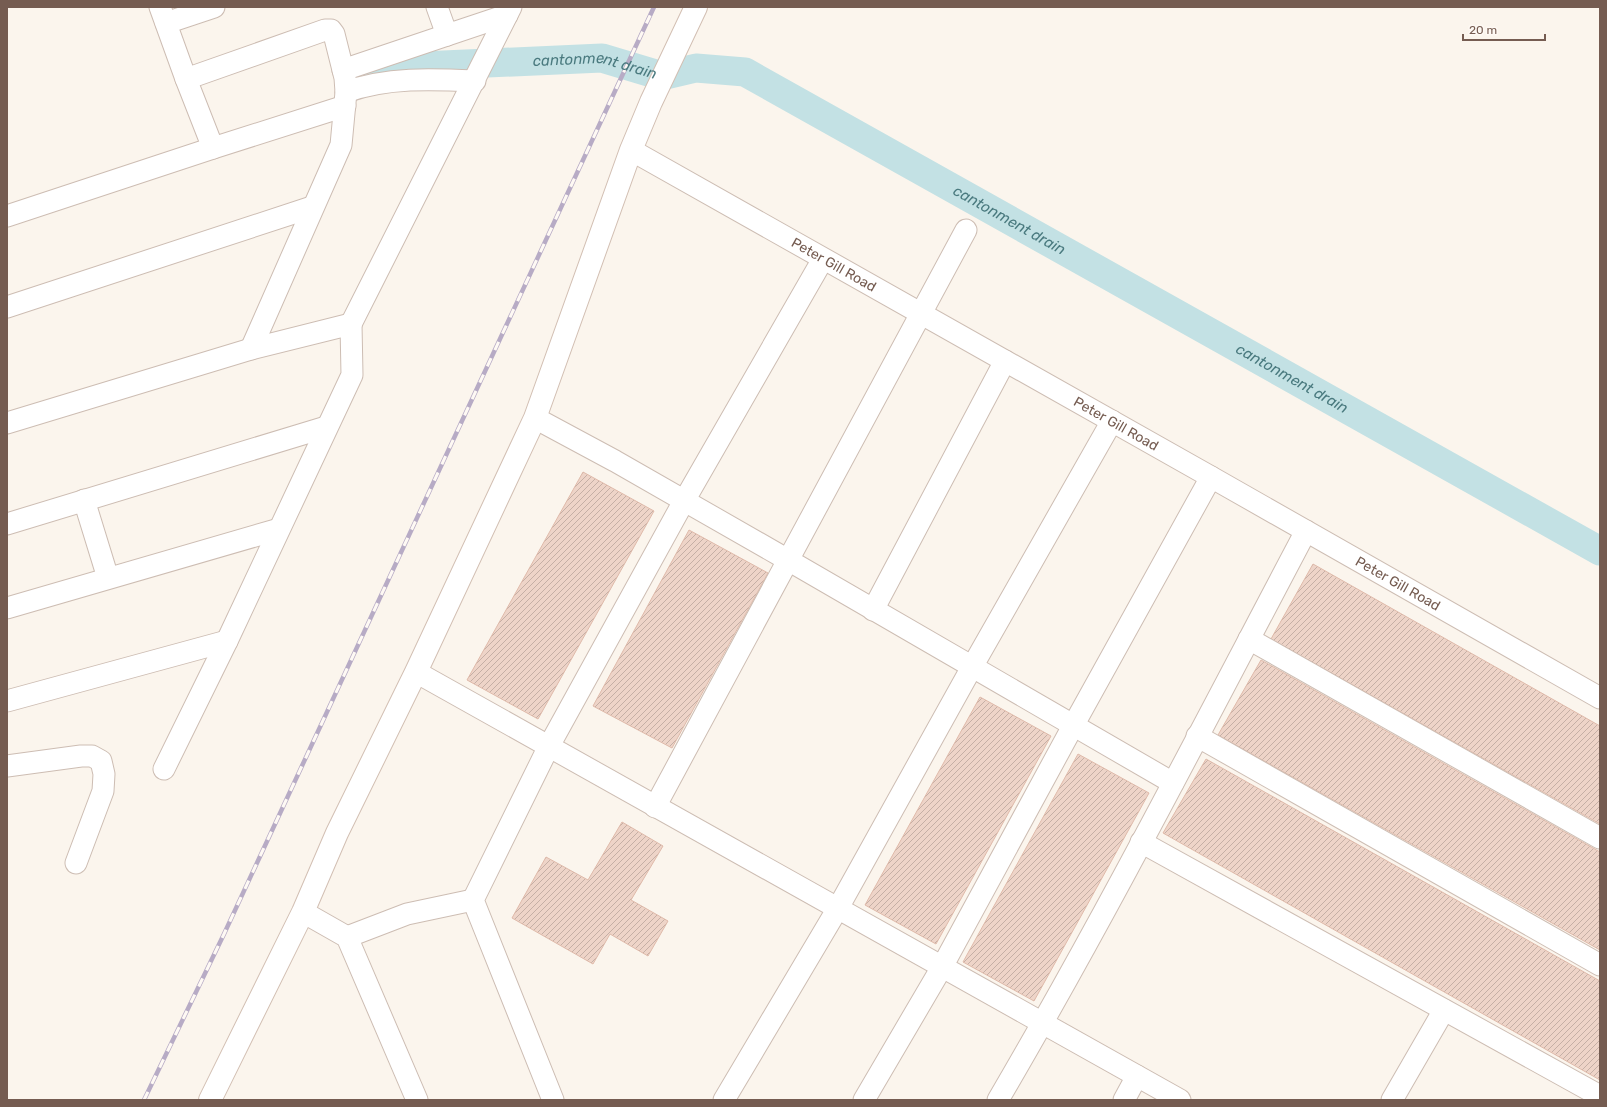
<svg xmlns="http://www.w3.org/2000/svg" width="1607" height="1107" viewBox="0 0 1607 1107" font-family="Rubik,sans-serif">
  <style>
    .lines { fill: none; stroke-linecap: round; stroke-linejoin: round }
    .canal { stroke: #c3e1e4; stroke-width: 29 }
    .building { fill: url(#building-hatch); stroke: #dfbaaa }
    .street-casing { stroke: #cdbdb3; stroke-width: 23 }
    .secondary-casing { stroke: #d2bfb3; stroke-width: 24 }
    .street { stroke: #fff; stroke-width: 21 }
    .secondary { stroke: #fff; stroke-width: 22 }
    .rail-casing { stroke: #b7abc5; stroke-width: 4.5 }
    .rail { stroke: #fef9f4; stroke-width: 3; stroke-dasharray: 9; stroke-linecap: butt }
    .labels { text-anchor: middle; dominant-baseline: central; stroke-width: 3; stroke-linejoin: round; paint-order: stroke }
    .street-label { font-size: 14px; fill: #755c51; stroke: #fef9f4 }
    .water-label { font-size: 15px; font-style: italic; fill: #4a7a7f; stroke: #fef9f4 }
  </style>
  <defs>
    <pattern id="building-hatch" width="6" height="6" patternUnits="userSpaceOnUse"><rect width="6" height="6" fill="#eed4c8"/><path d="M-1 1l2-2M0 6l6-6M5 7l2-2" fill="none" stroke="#c5afa5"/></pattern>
  </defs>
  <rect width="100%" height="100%" fill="#fbf5ed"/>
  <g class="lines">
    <path class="canal" id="s1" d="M376,68L602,58L662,76L696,68L745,72L1600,551"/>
  </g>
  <g class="building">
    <polygon points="583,472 654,511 538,719 467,680"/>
    <polygon points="689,530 768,573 672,748 593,706"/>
    <polygon points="1313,564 1600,726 1600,824 1271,639"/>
    <polygon points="1261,660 1600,852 1600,950 1218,735"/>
    <polygon points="980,697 1051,736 936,944 865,905"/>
    <polygon points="1078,754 1149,793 1034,1001 963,962"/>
    <polygon points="1206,759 1600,981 1600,1080 1163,833"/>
    <polygon points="622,822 663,846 631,900 668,921 648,956 610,934 593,964 512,918 546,857 588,880"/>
  </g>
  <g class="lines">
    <defs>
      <g id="street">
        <polyline points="437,7 447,35 507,15"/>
        <polyline points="166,23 214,7"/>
        <polyline points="343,70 447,35"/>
        <polyline points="186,79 325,30 331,30 334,34 345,78 346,92 341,145 251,349"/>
        <path d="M346,92C387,77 432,79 475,81"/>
        <polyline points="213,148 345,106"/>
        <path id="s2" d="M631,150L1211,477L1600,698"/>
        <polyline points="7,216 213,148 186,79 160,7"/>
        <polyline points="7,307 312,207"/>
        <polyline points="351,324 511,7"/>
        <polyline points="535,418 615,461 788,560 1173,783"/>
        <polyline points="7,423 251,349 351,324 352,375 227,641 164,769"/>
        <polyline points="84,500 108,578"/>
        <polyline points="7,524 326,427"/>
        <polyline points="7,608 279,529"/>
        <polyline points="873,610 1005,361"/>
        <polyline points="1249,639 1600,838"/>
        <polyline points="416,672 1180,1100"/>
        <polyline points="7,701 227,641"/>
        <polyline points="1197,736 1600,965"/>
        <polyline points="7,766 81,756 92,756 101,761 104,774 103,791 76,863"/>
        <polyline points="655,807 966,230"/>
        <polyline points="1141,842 1600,1096"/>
        <polyline points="303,912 347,937 417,1100"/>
        <polyline points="347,937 407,914 473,900"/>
        <polyline points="553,1100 473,900 549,746 684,501 823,259"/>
        <polyline points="724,1100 838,908 972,667 1112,421"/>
        <polyline points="864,1100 942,967 1073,726 1211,477"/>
        <path d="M998,1100C1107,914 1205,722 1306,531"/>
        <polyline points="1124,1100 1137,1076"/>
        <polyline points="1392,1100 1444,1010"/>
      </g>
      <polyline id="secondary" points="210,1100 303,912 337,833 416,672 535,418 631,150 651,102 696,7"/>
    </defs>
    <use href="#street" class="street-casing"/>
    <use href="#secondary" class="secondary-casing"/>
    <use href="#street" class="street"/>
    <use href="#secondary" class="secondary"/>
    <defs>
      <polyline id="rail" points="144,1100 224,934 654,7"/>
    </defs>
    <use href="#rail" class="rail-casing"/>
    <use href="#rail" class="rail"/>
  </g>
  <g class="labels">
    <g class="street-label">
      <text stroke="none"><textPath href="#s2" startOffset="233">Peter Gill Road</textPath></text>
      <text stroke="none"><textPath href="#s2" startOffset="557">Peter Gill Road</textPath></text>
      <text stroke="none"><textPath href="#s2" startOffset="881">Peter Gill Road</textPath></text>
    </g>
    <g class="water-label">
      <text stroke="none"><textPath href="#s1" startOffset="220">cantonment drain</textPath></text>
      <text stroke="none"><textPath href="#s1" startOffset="676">cantonment drain</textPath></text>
      <text stroke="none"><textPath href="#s1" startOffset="1000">cantonment drain</textPath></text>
    </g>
  </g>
  <rect width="1607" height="1107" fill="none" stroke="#755c51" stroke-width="16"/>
  <path d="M1463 34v6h82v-6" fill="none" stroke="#755c51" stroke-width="2"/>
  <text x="1469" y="34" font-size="12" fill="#755c51" stroke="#fef9f4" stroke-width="3" paint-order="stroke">20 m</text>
</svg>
